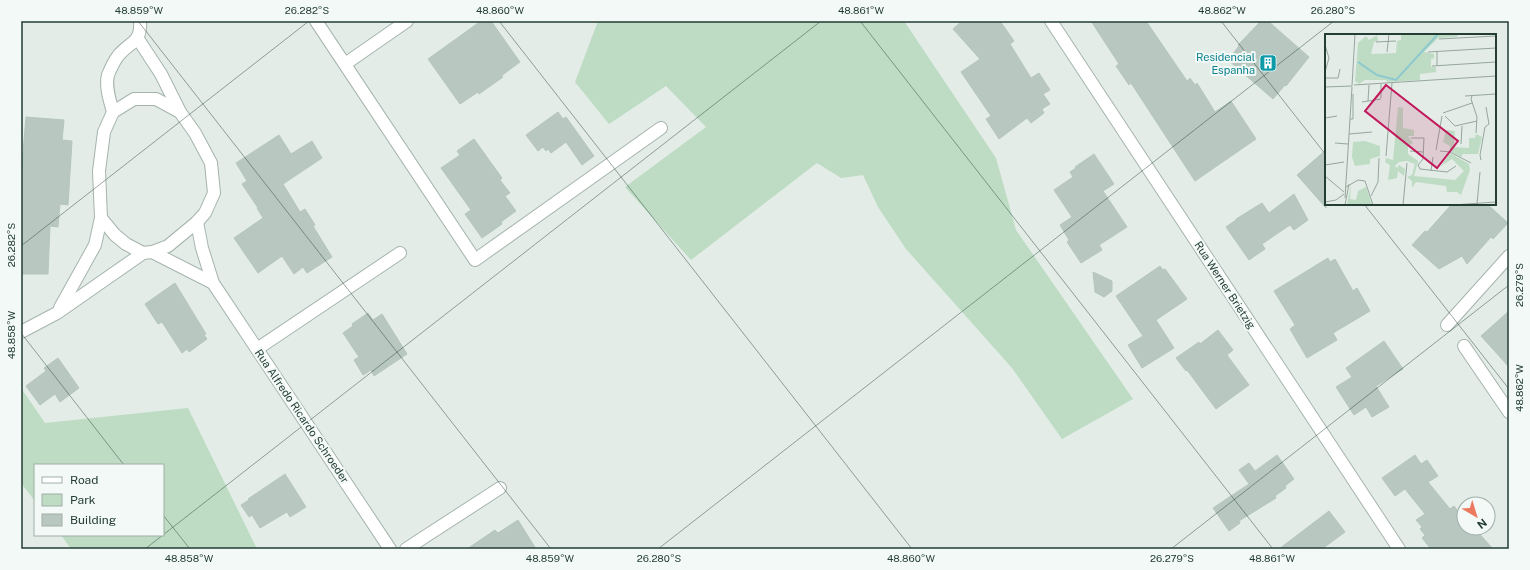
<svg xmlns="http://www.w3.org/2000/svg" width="1530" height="570" viewBox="0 0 1530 570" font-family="'Public Sans',sans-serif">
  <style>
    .green { fill: #bddcc3 }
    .building { fill: #b8c7c0; stroke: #b5c6be }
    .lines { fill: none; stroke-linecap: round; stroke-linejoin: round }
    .minor-casing { stroke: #a6b4ae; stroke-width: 14 }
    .minor { stroke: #fff; stroke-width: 12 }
    .ticks { fill: none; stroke: #233d34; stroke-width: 1; stroke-opacity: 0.45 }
    .labels { text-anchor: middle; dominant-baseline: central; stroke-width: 4; stroke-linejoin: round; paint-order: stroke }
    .culture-label { font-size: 11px; fill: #0d838f; stroke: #f3f9f6; text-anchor: end }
    .street-label { font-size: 11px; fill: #233d34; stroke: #f3f9f6 }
    .inset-river { fill: none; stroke: #8dc9cf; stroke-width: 2 }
    .inset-road { fill: none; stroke: #96a69f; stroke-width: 1 }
    .view { fill: #c2185b; fill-opacity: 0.15; stroke: #c2185b; stroke-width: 2 }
    .inset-edge { fill: none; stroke: #233d34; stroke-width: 2 }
    .neatline { fill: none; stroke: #233d34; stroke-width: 1.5 }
    .ticks-label { font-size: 10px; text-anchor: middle; fill: #233d34 }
  </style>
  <rect width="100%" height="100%" fill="#e3ece7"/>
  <g class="green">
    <polygon points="598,21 904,21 996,158 1016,230 1133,399 1062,439 1012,368 906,249 878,207 863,175 841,178 817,163 691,260 625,187 706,127 666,86 609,124 575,82"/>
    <polygon points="21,388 45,423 188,408 257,549 71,549 61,535 163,535 163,465 35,465 35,501 21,483"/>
  </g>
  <g class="building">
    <polygon points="481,21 491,21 520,62 501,76 503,77 479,94 478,92 460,104 428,59"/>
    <polygon points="962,21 1000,21 1014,41 1010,44 1031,78 1039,73 1050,90 1043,94 1050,104 1042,109 1044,113 1031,123 1027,118 999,139 986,119 991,116 961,72 980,59 953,29"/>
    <polygon points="1091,21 1146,21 1187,81 1190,78 1195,85 1197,83 1215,112 1231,101 1256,139 1195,181 1131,83 1129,85 1116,66 1119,64"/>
    <polygon points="1261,21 1268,21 1309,57 1286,86 1285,85 1273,99 1228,60 1239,46 1238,45"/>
    <polygon points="558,112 563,119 566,117 594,156 582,165 566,142 551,153 548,149 546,151 543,147 538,151 526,135"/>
    <polygon points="26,117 64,120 62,140 72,141 68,205 60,204 58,227 50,226 48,274 21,274 21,175"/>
    <polygon points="279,135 291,154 312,141 322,158 283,184 300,212 305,209 315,225 313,226 332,257 307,273 303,267 294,274 282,256 258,273 234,238 263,218 257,208 258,208 242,184 247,181 236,163"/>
    <polygon points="474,139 502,178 500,180 510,193 505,196 516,211 501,222 502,224 482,238 465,214 471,210 441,168 460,155 457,151"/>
    <polygon points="1326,150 1326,208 1297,175"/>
    <polygon points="1094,154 1114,184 1103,191 1127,227 1099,245 1102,250 1081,263 1067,242 1069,240 1060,225 1072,217 1054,190 1073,177 1070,172 1076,168 1075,167"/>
    <polygon points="1294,194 1308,220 1294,230 1290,225 1262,244 1265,249 1249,260 1226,227 1236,220 1236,219 1262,203 1269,213"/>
    <polygon points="1452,204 1487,204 1508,223 1493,239 1491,237 1467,264 1462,256 1439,269 1412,245 1425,231 1427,232"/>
    <polygon points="1328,258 1330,262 1335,259 1353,291 1357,288 1370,311 1333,333 1337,340 1307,358 1290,329 1295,325 1274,291"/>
    <polygon points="1160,266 1163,270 1165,269 1187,299 1156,320 1174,348 1142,368 1128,345 1143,336 1116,296"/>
    <polygon points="1093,272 1112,281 1112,291 1104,297 1095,292"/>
    <polygon points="175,283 206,334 204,335 207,339 189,352 187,349 182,353 162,322 158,324 145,304"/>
    <polygon points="1509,311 1509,367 1481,336"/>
    <polygon points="368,313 373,320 382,314 407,354 374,376 371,370 363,375 354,360 359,357 343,333 353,326 352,324"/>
    <polygon points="1218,330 1233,350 1227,355 1249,385 1216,409 1187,370 1186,371 1176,358 1199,342 1200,344"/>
    <polygon points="1384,341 1403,369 1376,386 1389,407 1372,417 1366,407 1354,415 1336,387 1352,377 1346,368"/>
    <polygon points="58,358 79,388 60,402 55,394 40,405 26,386 46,371 44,368"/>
    <polygon points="1277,455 1294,479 1285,486 1286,488 1275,496 1276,498 1239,521 1240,523 1229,531 1213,508 1249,484 1239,470 1249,463 1255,471"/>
    <polygon points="1415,455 1421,464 1427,460 1438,476 1428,482 1450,509 1454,506 1464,519 1464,528 1471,528 1475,533 1477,531 1493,549 1431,549 1422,538 1425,535 1420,529 1422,527 1416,520 1425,514 1405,489 1395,496 1382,478"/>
    <polygon points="285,474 306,507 290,517 287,512 260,528 252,515 249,517 241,505 249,500 248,499"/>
    <polygon points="1329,511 1345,532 1322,549 1279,549"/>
    <polygon points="518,520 536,549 467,549 495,530 498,533"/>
  </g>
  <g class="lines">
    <defs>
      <g id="minor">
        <polyline points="316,21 475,260 661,128"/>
        <polyline points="1051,21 1399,549"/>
        <polyline points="138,39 161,74 180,112"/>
        <polyline points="345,64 407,21"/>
        <polygon points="134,99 156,99 180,112 195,133 211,163 214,193 205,213 197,222 168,246 152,252 143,253 126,244 115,235 101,218 99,171 104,132 113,112"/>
        <path d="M113,112C110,101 105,87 108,75C110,70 115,60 118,56C129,42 142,43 140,21"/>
        <polyline points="197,222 202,248 213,283 390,549"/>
        <polyline points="152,252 213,283"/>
        <polyline points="60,308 95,245 101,218"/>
        <polyline points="1447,325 1509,256"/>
        <polyline points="21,332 57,313 143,253"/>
        <polyline points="1464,346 1509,412"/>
        <polyline points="257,349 400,253"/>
        <polyline points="406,549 500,488"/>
      </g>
    </defs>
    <use href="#minor" class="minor-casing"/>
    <use href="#minor" class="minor"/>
  </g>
  <path class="ticks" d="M138,21L551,549M499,21L912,549M860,21L1273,549M1221,21L1326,155M1364,204L1509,389M21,246L309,21M21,333L124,465M163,515L190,549M145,549L821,21M658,549L1334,21M1171,549L1509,285"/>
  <defs>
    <symbol id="building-square" viewBox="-11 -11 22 22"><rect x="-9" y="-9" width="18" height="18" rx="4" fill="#0f9aa8" stroke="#f3f9f6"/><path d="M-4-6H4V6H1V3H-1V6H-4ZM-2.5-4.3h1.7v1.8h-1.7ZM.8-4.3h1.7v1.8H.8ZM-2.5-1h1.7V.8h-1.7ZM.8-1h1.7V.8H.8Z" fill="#fff"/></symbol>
  </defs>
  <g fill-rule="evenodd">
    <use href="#building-square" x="1258" y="53" width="20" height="20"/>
  </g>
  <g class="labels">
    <g class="culture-label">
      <text x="1255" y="57">Residencial<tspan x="1255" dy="13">Espanha</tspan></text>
    </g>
    <g class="street-label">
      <text transform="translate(1225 285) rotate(57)">Rua Werner Brietzig</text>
      <text transform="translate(302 416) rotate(56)">Rua Alfredo Ricardo Schroeder</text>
    </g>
  </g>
  <g transform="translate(1325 34)">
    <rect width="171" height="171" fill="#e3ece7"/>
    <path d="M76,0H133L132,3L113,4L99,18L109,20V24L106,25V33H111V38L95,40V46L62,48L61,46H40L34,50L30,47L33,9L41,2L44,6L52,1L53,7L49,8L46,20L71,19L72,7L76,6ZM73,73L78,74V94L89,96V102H83L88,109L83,112V120L93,127L89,142L130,146L139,137L127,125L116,132L125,119L144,130L145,136L136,161L132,158H122L121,152L91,148L87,154V147L82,143L87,141L90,130L82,127L74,128L70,132L72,134L74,131L80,135L79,142L73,137L72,144L63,146L65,131L60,128L61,124L68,126ZM121,96L130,97L129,113L144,114V104H150L151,100L157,103L153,120H138L136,123L125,117V112L118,108ZM40,107L55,112V122L45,125V130L30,132L27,123L28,108ZM26,150L25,165L31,166L33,157L41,153L47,171H22Z" fill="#bddcc3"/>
    <path class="inset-river" d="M33,28L52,41L71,46L113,0"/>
    <path class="inset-road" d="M114,5L171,2M51,8L71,7M0,11L4,24L0,38M112,17V31M62,18L64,0M103,18L171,14M107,32L171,28M0,44H13L15,35M29,51L171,42M27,52L30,0M0,53L27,52M140,62L171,60M147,62L146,65L152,83L151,99M56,64V50M43,67L44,51M37,68L56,65M161,73L164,90M118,79L147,69M120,82L130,92L152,87M0,84L12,82M25,85H28V60M0,97V113M24,100L47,98M86,104H99L98,125L93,131L95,135L122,138L131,132M10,109L23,110M136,110L137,92M111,116L117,82M85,117L98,118M115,117L125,118L146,129M61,122L67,49M156,126L155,121L160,93L164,90M0,131L19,128M106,137L108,123M0,142L19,158M21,153L33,146L40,147L48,171M46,162L53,148L54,124M20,164L27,53M0,168L11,166L19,160M152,170L155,138M20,171L24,150M78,171L82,129M128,171L171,168"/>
    <path class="view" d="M61,51L133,107L112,134L40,77Z"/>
    <rect width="171" height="171" class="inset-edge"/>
  </g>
  <rect width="1530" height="570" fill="none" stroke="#f3f9f6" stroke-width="44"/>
  <rect x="34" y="464" width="130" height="72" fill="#f3f9f6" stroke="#a0aea8"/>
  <rect x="42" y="477" width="20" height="6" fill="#ffffff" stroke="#a0aea8"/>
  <text x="70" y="484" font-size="12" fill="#233d34">Road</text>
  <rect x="42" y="494" width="20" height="12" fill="#bddcc3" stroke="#a0aea8"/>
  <text x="70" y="504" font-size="12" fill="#233d34">Park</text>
  <rect x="42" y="514" width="20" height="12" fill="#b8c7c0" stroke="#a0aea8"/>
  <text x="70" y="524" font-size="12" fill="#233d34">Building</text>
  <g transform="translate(1476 516) rotate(142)"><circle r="19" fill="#f3f9f6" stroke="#a0aea8"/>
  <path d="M0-3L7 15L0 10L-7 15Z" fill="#ed7960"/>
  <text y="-6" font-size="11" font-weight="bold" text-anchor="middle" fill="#233d34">N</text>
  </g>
  <rect x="22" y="22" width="1486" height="526" class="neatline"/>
  <g class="ticks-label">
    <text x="139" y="14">48.859°W</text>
    <text x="307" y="14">26.282°S</text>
    <text x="500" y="14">48.860°W</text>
    <text x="861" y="14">48.861°W</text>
    <text x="1222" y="14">48.862°W</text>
    <text x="1333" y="14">26.280°S</text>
    <text transform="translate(11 245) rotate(-90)" y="4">26.282°S</text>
    <text transform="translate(1519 285) rotate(-90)" y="4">26.279°S</text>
    <text transform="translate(11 335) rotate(-90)" y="4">48.858°W</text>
    <text transform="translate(1519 388) rotate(-90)" y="4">48.862°W</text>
    <text x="189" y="562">48.858°W</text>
    <text x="550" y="562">48.859°W</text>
    <text x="659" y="562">26.280°S</text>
    <text x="911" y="562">48.860°W</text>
    <text x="1172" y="562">26.279°S</text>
    <text x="1272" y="562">48.861°W</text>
  </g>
</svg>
